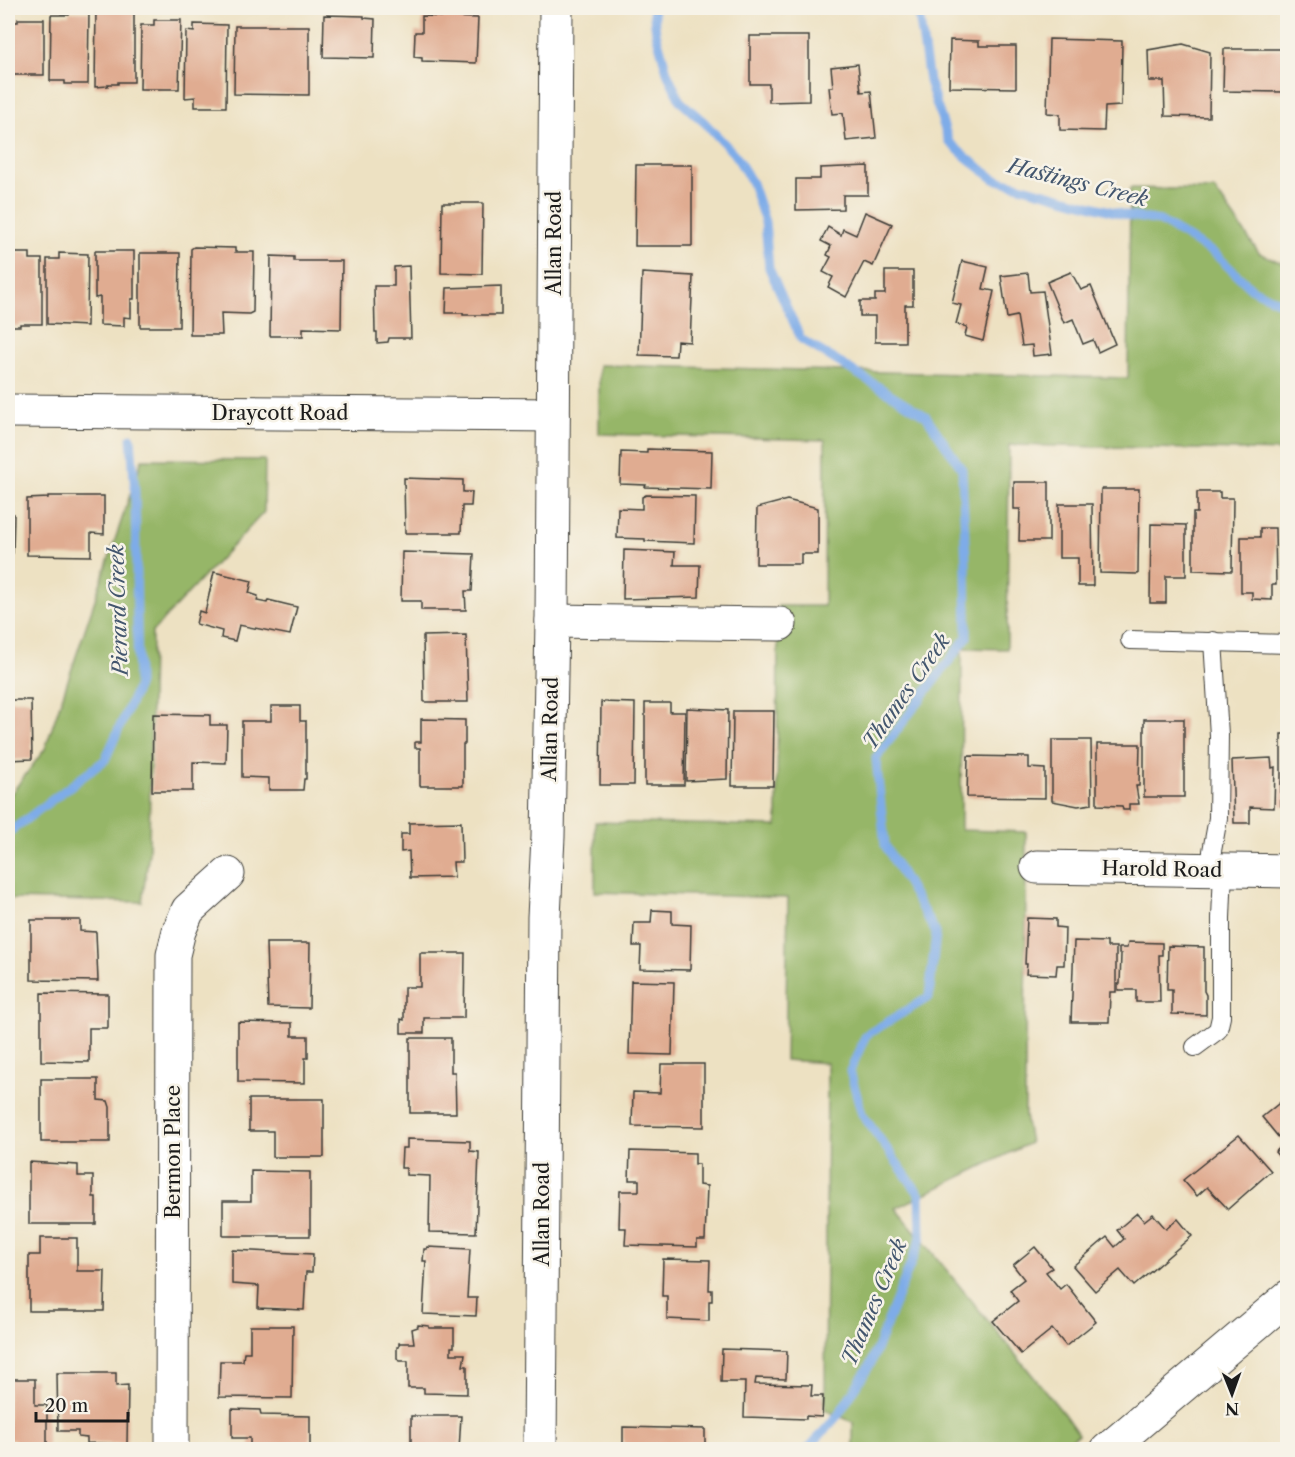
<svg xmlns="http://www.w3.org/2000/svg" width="1295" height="1457" viewBox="0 0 1295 1457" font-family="'Libre Caslon Text',serif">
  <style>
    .forest { fill: #96b668; stroke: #596942; stroke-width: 1.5 }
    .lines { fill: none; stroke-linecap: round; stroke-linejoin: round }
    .stream { stroke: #7eace8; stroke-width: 9 }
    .building { fill: #e0ac91 }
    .service-casing { stroke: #3b3a35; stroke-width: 20 }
    .minor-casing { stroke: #3b3a35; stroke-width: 35 }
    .tertiary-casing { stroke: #3b3a35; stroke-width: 35 }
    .service { stroke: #fff; stroke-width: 18 }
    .minor { stroke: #fff; stroke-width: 33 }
    .tertiary { stroke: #fff; stroke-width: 33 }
    .labels { text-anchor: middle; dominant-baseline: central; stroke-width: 5; stroke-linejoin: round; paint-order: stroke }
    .street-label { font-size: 20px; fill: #1c1c1c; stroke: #f7f3e8 }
    .water-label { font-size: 21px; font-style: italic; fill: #43566e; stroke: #f7f3e8 }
  </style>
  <rect width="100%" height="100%" fill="#f7f3e8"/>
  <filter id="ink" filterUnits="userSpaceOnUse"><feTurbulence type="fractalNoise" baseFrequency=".0167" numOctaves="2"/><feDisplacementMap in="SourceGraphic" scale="12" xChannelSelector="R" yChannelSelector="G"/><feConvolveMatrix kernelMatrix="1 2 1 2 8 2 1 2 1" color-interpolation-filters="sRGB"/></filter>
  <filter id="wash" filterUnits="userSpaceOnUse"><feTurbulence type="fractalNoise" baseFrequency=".008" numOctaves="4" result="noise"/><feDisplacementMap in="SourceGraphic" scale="24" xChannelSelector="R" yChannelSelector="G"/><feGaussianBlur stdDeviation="1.35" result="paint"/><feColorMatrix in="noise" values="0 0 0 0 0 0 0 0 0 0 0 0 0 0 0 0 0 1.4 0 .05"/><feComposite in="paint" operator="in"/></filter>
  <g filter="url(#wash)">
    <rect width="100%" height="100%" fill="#ede1c2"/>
    <g class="forest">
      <polygon points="1130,188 1215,190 1259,253 1287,265 1287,451 1009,445 1007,649 962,648 961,830 1026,832 1025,1116 1030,1143 896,1208 1064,1414 1078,1434 1060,1449 857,1449 853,1445 853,1422 825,1410 827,1063 785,1060 788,898 595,892 595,822 777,826 778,606 824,606 825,440 599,434 599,365 1128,378"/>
      <polygon points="142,459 265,460 264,512 152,632 149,852 142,902 8,899 8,798 45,749"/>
    </g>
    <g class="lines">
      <g class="stream">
        <polyline points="653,8 656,33 667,72 680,101 705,123 736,156 752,183 765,222 769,268 801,339 926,416 962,469 966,563 967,637 876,758 885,845 936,933 929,997 866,1035 850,1071 862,1114 920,1195 921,1238 871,1363 839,1414 807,1450"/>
        <polyline points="918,8 929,81 949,142 966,157 994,179 1129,216 1160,221 1215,254 1252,289 1288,306"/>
        <polyline points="8,833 105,760 138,686 135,493 131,438"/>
      </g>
    </g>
    <g id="blocks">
      <g class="building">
        <polygon points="96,8 134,8 134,82 118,82 118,84 108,84 108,86 95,87"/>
        <polygon points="69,12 89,12 88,84 65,84 65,81 50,81 51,15 69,15"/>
        <polygon points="324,15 364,16 364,18 375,19 374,58 323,57"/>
        <polygon points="422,16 478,18 476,63 422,61 422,58 414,57 415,32 422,32"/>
        <polygon points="18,19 44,19 44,75 8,75 8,22 18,22"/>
        <polygon points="154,20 181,20 179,89 140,89 141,25 154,25"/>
        <polygon points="194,24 227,25 226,107 195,107 195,97 185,98 186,31 194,32"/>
        <polygon points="235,26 309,26 309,95 234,94"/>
        <polygon points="750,36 809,36 809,101 769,102 769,84 750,84"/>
        <polygon points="1049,39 1122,41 1121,106 1105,107 1104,131 1060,130 1060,114 1047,113"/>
        <polygon points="950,40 979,41 979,46 1016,46 1016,88 949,87"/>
        <polygon points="1183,44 1210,52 1209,117 1165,116 1164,81 1149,81 1148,50"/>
        <polygon points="1224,49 1287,49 1286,92 1223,91"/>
        <polygon points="858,64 861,92 871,91 876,138 846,141 843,113 832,114 829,87 833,87 831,67"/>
        <polygon points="636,165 692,165 692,246 635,246"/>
        <polygon points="868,166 868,195 843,195 843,209 796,210 796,179 820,179 820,168"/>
        <polygon points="442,203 483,203 482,274 441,273"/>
        <polygon points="865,212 892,224 873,266 864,262 846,297 828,287 833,277 823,272 831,257 827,255 831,246 821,241 828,227 841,235 843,229 856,235"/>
        <polygon points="194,247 235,248 235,252 254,252 253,312 249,314 221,313 222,335 190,335 191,249"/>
        <polygon points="95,251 134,251 134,299 131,299 131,318 124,317 124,326 100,325 100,297 95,298"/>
        <polygon points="8,253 30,253 30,259 42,259 42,324 20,324 20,326 8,326"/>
        <polygon points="59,253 88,254 87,326 47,324 47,259 59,259"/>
        <polygon points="140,253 180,253 179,327 140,327"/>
        <polygon points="271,256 294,257 294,261 342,261 341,329 303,328 303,336 270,336"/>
        <polygon points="962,261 988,267 983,289 994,291 983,341 965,336 967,327 956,324 961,305 952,303"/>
        <polygon points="409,266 411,338 389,338 388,342 377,343 377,332 375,332 374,286 394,286 394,267"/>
        <polygon points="885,271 913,271 913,305 905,305 905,342 875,342 875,316 860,316 860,301 875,301 875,294 885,294"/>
        <polygon points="1071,272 1081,290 1091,286 1115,344 1098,352 1093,340 1083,344 1073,319 1064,323 1047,282"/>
        <polygon points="642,273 693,276 690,342 677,341 676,356 639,355"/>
        <polygon points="1028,273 1030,292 1043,291 1052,354 1033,356 1032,345 1022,346 1017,316 1007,318 1001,276"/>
        <polygon points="501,286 501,315 463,315 463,313 446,313 447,288"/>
        <polygon points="647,449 712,451 711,489 645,487 646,485 620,484 621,452 647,453"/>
        <polygon points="404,478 463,480 463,492 472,492 471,506 462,506 461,533 405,533"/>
        <polygon points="1014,482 1049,482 1049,541 1019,541 1020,509 1014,509"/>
        <polygon points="1101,489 1139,489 1138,574 1100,573"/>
        <polygon points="1197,492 1220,492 1220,498 1233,498 1232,571 1193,570 1193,513 1197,513"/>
        <polygon points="646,495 695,496 694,543 645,541 645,539 617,538 618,508 642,509 642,497"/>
        <polygon points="48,496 104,496 104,534 91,533 91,556 27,555 27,499 48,498"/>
        <polygon points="787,500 818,508 818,554 801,554 801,564 756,564 757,508"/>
        <polygon points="1059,504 1092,504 1093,586 1078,586 1078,558 1059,558"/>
        <polygon points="8,513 14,514 13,553 8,553"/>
        <polygon points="1151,524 1186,525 1186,576 1166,576 1166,603 1150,603"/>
        <polygon points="1260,528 1275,528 1276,585 1272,585 1272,600 1252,599 1252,592 1241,592 1241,537 1260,537"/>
        <polygon points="624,550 675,552 674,565 700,565 699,597 623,599"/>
        <polygon points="402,552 474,554 472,591 465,591 466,610 421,610 421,601 401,601"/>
        <polygon points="214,572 252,581 249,593 258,596 257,601 267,603 268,600 297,607 290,635 239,625 235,641 221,638 222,631 196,624 199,611 205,613"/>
        <polygon points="466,635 468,702 424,702 423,636"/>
        <polygon points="8,700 31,700 32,759 8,760"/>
        <polygon points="601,702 635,703 634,785 600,785"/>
        <polygon points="645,703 670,703 670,712 685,712 684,785 645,785"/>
        <polygon points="271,706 300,706 300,721 306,721 306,779 304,779 303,790 269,790 269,778 242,777 242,721 271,721"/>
        <polygon points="687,708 728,710 727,779 686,781"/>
        <polygon points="733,711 774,711 773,786 732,786"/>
        <polygon points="153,714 210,715 210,725 227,725 226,763 193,762 193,791 152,791"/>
        <polygon points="421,719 465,720 465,744 463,744 463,786 420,786 420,748 415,748 415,742 421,742"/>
        <rect x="1144" y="719" width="40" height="78"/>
        <rect x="1281" y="734" width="7" height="72"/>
        <polygon points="1052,740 1091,740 1092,804 1078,806 1052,801"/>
        <polygon points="1097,744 1140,744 1139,786 1136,786 1139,804 1129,804 1129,810 1123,810 1122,806 1097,805"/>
        <polygon points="968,756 1029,757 1029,768 1045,769 1045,798 967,797"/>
        <polygon points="1271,758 1272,768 1275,767 1274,808 1250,807 1250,823 1234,823 1232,760"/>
        <polygon points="461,822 462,862 453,862 454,877 410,878 409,851 401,852 401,834 409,834 409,823"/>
        <polygon points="652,910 672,911 672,924 691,925 690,970 640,969 641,946 633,946 634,923 651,923"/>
        <polygon points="1027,918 1056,919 1056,927 1065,928 1064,965 1057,965 1056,975 1026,974 1027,964 1025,964"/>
        <polygon points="31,920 80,920 80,931 96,932 98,981 31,980"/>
        <polygon points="1074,941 1107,942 1107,947 1116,947 1116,992 1110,992 1109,1022 1071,1022"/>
        <polygon points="1128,942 1162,943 1162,955 1159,955 1160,1002 1136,1002 1136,990 1118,990 1118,984 1120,984 1121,954 1119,954 1119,948 1127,948"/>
        <polygon points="266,943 310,943 309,1008 268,1007"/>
        <polygon points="1168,946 1204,947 1204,991 1206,995 1206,1015 1172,1014 1172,990 1167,990"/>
        <polygon points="420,953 465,953 464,1018 424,1018 424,1033 401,1033 401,1019 404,1020 404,987 420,987"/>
        <polygon points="631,981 674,982 672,1055 629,1054"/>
        <polygon points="41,993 108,994 108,1028 89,1028 89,1062 41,1061"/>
        <polygon points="238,1022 292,1023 292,1036 308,1036 308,1058 305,1058 305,1083 238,1082"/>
        <polygon points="410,1038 451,1038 451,1072 455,1072 456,1113 410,1113"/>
        <polygon points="661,1064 704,1064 704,1127 632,1126 633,1092 660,1093"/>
        <polygon points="41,1079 98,1079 98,1100 108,1101 110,1107 110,1142 41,1142"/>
        <polygon points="1288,1096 1288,1167 1275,1152 1284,1144 1262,1117"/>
        <polygon points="249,1099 324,1099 324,1157 273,1157 273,1131 249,1131"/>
        <polygon points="1239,1135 1271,1171 1228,1209 1207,1187 1197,1196 1183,1180"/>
        <polygon points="407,1139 470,1141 470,1151 479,1152 476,1233 429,1232 430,1176 406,1175 406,1168 401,1168 402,1148 407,1148"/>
        <polygon points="630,1151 695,1153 695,1164 699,1164 699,1185 707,1186 705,1240 697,1240 697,1247 625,1245 626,1228 619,1228 620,1191 639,1191 639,1180 629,1180"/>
        <polygon points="29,1162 78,1165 78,1176 93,1176 93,1197 96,1197 96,1224 29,1224"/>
        <polygon points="251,1171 310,1172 310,1236 223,1236 223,1201 251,1201"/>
        <polygon points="1137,1213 1144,1221 1153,1214 1166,1229 1178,1219 1192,1236 1134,1286 1120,1270 1095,1291 1073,1266 1107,1237 1115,1247 1124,1239 1117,1230"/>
        <polygon points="40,1238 77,1238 77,1271 105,1271 104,1311 29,1311 29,1255 40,1255"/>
        <polygon points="427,1247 470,1249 467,1298 477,1298 476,1316 423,1314 426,1261 423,1261 424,1249 427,1249"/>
        <polygon points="1035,1247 1052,1268 1046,1272 1060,1289 1066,1284 1096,1322 1066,1346 1052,1329 1021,1354 993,1321 1018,1301 1010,1290 1024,1279 1013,1265"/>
        <polygon points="232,1250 313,1254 312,1272 306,1272 304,1310 258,1308 259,1286 232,1284"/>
        <polygon points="663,1259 710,1260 709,1290 712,1290 712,1301 709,1301 709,1321 667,1319 667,1296 662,1296"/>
        <polygon points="418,1325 429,1326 429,1328 454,1328 454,1347 451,1347 451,1354 465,1354 463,1366 467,1366 467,1394 424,1393 424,1388 408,1388 408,1361 399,1361 397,1358 397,1347 399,1347 399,1343 414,1343 412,1329 418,1327"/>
        <polygon points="250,1326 293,1326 292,1398 219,1397 220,1361 243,1361 244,1352 250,1352"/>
        <polygon points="722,1349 787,1351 786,1379 756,1378 755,1384 812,1385 811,1396 823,1396 822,1417 806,1416 806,1419 744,1417 745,1382 721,1382"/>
        <polygon points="57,1373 116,1373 116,1386 128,1385 127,1444 87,1443 87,1438 78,1437 78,1431 58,1431"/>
        <polygon points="8,1379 35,1379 35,1405 47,1405 47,1447 14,1448 14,1440 8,1440"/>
        <polygon points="232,1409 260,1410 261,1415 310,1416 310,1450 250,1450 250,1438 232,1438"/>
        <polygon points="411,1416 461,1416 459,1450 411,1450"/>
        <polygon points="623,1427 705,1429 705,1450 623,1450"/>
      </g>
    </g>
  </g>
  <g filter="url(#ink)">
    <use href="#blocks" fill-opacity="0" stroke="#3b3a35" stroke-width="1.5"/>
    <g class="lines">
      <defs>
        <g id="service">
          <polyline points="1130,640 1288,644"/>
          <polyline points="1211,870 1212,851 1218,818 1219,735 1213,641"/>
          <polyline points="1195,1047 1218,1030 1221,1017 1221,918 1223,870"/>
        </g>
        <g id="minor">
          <polyline points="8,411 553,415"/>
          <polyline points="552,621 780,624"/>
          <polyline points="1037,867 1288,871"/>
          <polyline points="172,1450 173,955 179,931 188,910 228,874"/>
          <polyline points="540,1450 544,917 548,837 552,621 556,8"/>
        </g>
        <polyline id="tertiary" points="1107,1450 1288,1297"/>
      </defs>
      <use href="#service" class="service-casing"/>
      <use href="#minor" class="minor-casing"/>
      <use href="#tertiary" class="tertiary-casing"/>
      <use href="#service" class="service"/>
      <use href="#minor" class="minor"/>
      <use href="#tertiary" class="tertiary"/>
    </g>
  </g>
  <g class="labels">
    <g class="street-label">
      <text transform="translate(554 243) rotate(-90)">Allan Road</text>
      <text x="280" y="413">Draycott Road</text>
      <text transform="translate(550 729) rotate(-89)">Allan Road</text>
      <text transform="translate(1162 869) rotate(1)">Harold Road</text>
      <text transform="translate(173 1152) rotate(-90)">Bermon Place</text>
      <text transform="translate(542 1214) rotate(-90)">Allan Road</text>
    </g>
    <g class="water-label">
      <text transform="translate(1078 182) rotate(14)">Hastings Creek</text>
      <text transform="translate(118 610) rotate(-92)">Pierard Creek</text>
      <text transform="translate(906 691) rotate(-55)">Thames Creek</text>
      <text transform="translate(874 1302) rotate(-67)">Thames Creek</text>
    </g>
  </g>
  <rect width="1295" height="1457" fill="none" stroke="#f7f3e8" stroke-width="30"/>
  <g transform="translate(1232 1394) rotate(179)" stroke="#f7f3e8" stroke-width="4.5" paint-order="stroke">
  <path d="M0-4.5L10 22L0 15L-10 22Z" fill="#1c1c1c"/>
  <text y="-9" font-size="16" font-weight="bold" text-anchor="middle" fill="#1c1c1c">N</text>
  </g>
  <path d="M36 1412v9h92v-9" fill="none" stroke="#1c1c1c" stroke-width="3"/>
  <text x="45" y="1412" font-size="18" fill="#1c1c1c" stroke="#f7f3e8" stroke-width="4.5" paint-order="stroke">20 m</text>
</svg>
